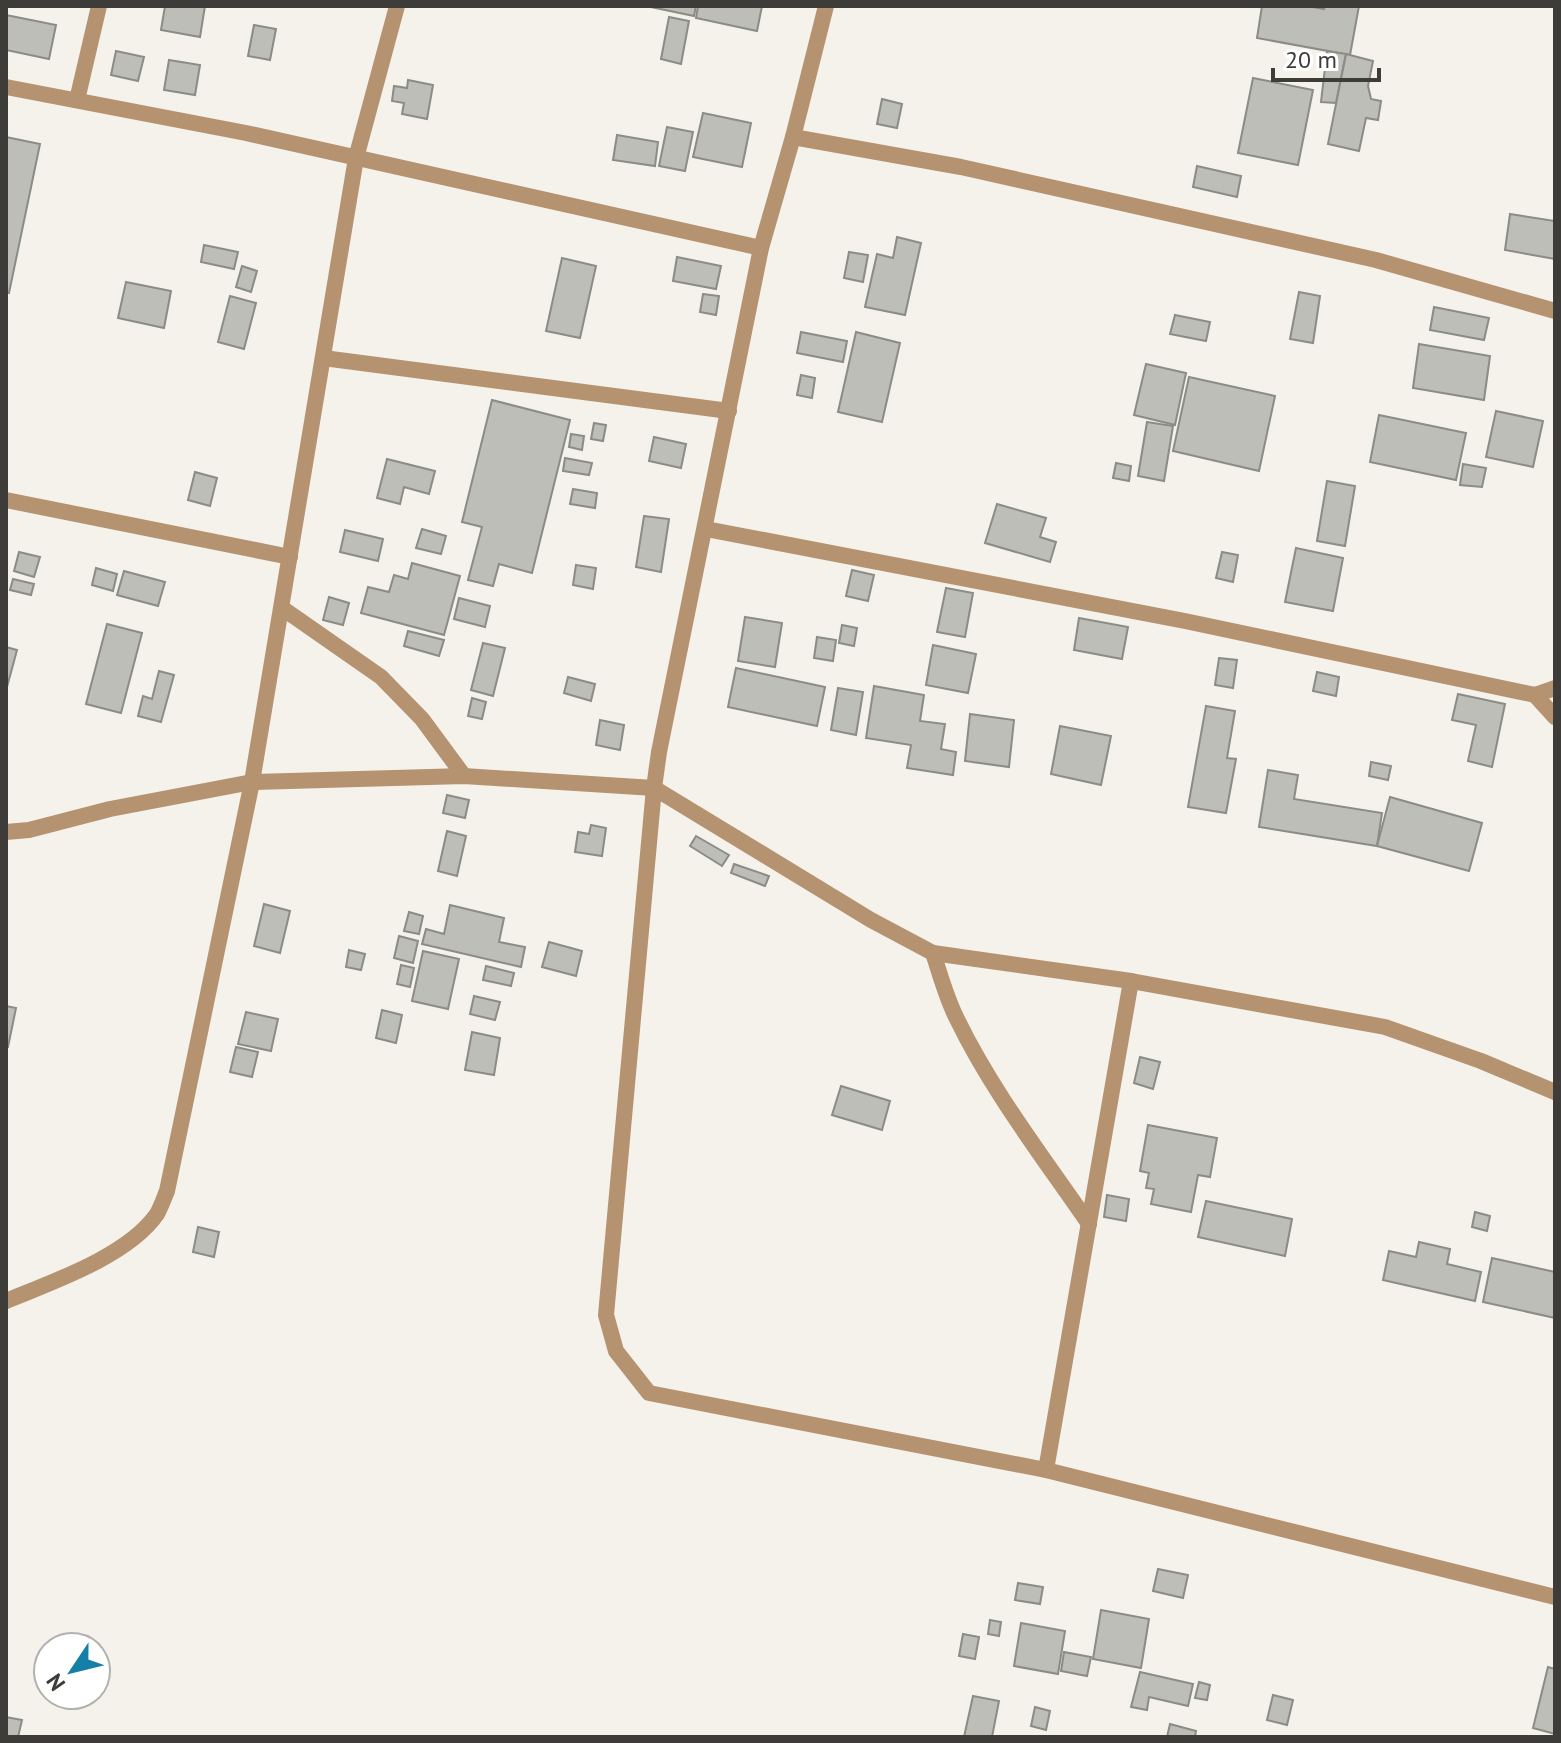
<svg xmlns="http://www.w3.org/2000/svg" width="1561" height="1743" viewBox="0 0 1561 1743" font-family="'PT Sans',sans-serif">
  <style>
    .building { fill: #bcbeb7; stroke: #8a8c85; stroke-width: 2 }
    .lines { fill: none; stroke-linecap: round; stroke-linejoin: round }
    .street { stroke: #b59270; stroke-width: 16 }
  </style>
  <rect width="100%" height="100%" fill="#f4f2eb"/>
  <g class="building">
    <polygon points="165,6 205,6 200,37 161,30"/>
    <polygon points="646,6 696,6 694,16"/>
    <polygon points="698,6 762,6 757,31 696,18"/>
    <polygon points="1262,6 1307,6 1324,9 1325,6 1359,6 1350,55 1257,38"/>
    <polygon points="6,15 56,25 49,59 6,50"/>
    <polygon points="669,17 689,21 681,64 661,59"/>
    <polygon points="254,25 276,29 270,60 248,56"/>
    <polygon points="116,51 144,57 138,81 111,75"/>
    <polygon points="1327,51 1346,54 1336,103 1321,102"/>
    <polygon points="1346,54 1373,61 1368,86 1371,99 1381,101 1378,120 1366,118 1359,151 1328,144"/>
    <polygon points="169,60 200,65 195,95 164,90"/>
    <polygon points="1253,78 1313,90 1298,165 1238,153"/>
    <polygon points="408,80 433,85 427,119 402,114 404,103 392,101 394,86 407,88"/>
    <polygon points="882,99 902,104 897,128 877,124"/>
    <polygon points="703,113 751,123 742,167 693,157"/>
    <polygon points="667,127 693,132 685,171 659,166"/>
    <polygon points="617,135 658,142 655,166 613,160"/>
    <polygon points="6,137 40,144 9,293 6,292"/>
    <polygon points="1197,166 1241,176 1237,197 1193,187"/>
    <polygon points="1510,214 1555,221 1555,259 1505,250"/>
    <polygon points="897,237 921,243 905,315 865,307 877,254 893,258"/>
    <polygon points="204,245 238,252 234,269 201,262"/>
    <polygon points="849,252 868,255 863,282 844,278"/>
    <polygon points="677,257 721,266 716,289 673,281"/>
    <polygon points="562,258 596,266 580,338 546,331"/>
    <polygon points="242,266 257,271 251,292 236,287"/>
    <polygon points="126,282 171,291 164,328 118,318"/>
    <polygon points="1299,292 1320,296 1313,343 1290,339"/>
    <polygon points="703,294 719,296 716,315 700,312"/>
    <polygon points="230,296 256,303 244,349 218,342"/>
    <polygon points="1434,307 1489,318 1484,340 1430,330"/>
    <polygon points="1175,315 1210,322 1206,341 1170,334"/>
    <polygon points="801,332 847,341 843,362 797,353"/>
    <polygon points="856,332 900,343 882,422 838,412"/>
    <polygon points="1419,344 1490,356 1484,400 1413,388"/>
    <polygon points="1146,364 1186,373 1175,425 1134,415"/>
    <polygon points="801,375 815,378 812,398 797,395"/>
    <polygon points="1189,377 1275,396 1259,471 1173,451"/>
    <polygon points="492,400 570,420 532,573 499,564 493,586 468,580 482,527 462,522"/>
    <polygon points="1496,411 1543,421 1533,467 1486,457"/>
    <polygon points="1379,415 1466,433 1456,480 1370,462"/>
    <polygon points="1147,422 1173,426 1164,481 1138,476"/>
    <polygon points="594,423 606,425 603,441 591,439"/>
    <polygon points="571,434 584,436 582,450 569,447"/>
    <polygon points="654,437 686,444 681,468 649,461"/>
    <polygon points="565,458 592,463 589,475 563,471"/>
    <polygon points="387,459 435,471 429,494 404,487 400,504 377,498"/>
    <polygon points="1116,463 1131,466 1129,481 1113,478"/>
    <polygon points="1463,464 1486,468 1482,487 1460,485"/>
    <polygon points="195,472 217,478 210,506 188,500"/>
    <polygon points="1327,481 1355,486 1345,546 1317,541"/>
    <polygon points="573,489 597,493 595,508 570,504"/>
    <polygon points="997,504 1046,518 1040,537 1056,542 1050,562 985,543"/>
    <polygon points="644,516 669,519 661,572 636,567"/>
    <polygon points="422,529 446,536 441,554 416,548"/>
    <polygon points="345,530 383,539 378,561 340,552"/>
    <polygon points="1296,548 1343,558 1333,611 1285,602"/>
    <polygon points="19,552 40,557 34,577 14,571"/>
    <polygon points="1222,552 1238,555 1233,582 1216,578"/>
    <polygon points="412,563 460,576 444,635 361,613 368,587 389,592 394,575 408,579"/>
    <polygon points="576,565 596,568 593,589 573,585"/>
    <polygon points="96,568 117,574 113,591 92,585"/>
    <polygon points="852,570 874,575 868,601 846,596"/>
    <polygon points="124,571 165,582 158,606 117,595"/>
    <polygon points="13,579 34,584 31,595 10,590"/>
    <polygon points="946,588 973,593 965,637 937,632"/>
    <polygon points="329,597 349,603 343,625 323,620"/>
    <polygon points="459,598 490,606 485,627 454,619"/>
    <polygon points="745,617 782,623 775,667 738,661"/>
    <polygon points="1079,618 1128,627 1122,659 1074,650"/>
    <polygon points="107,624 142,633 121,713 86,704"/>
    <polygon points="842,625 857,628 854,646 839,643"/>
    <polygon points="408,631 444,640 439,656 404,646"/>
    <polygon points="817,637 836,640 833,661 814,658"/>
    <polygon points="483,643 505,648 493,696 471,690"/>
    <polygon points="933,645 976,654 968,693 926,685"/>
    <polygon points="6,647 17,650 7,687 6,686"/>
    <polygon points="1219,658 1237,660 1233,688 1215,685"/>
    <polygon points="736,668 825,687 817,726 728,707"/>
    <polygon points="159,671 174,675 161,722 138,716 143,696 152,699"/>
    <polygon points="1317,672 1339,677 1336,696 1313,691"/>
    <polygon points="568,677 595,684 591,701 564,693"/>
    <polygon points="874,686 924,695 920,721 945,724 941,749 956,752 953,775 907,768 911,745 866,738"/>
    <polygon points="838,688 863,692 856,735 831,730"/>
    <polygon points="1458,694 1505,704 1492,767 1468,761 1476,725 1452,720"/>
    <polygon points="472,698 486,702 482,719 468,716"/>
    <polygon points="1206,706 1235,711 1227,758 1236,759 1226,813 1188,807"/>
    <polygon points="970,714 1014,720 1009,767 965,761"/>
    <polygon points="600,720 624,725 620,750 596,745"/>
    <polygon points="1060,726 1111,736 1101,785 1051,774"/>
    <polygon points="1371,762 1391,766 1388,780 1369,776"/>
    <polygon points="1268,770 1298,775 1294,799 1382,813 1377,846 1259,827"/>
    <polygon points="447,795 469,800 465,818 443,813"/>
    <polygon points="1390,797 1482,823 1469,871 1377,846"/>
    <polygon points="591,825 606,828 602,856 575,852 578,832 589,834"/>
    <polygon points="447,831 466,836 457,876 438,871"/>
    <polygon points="696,836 729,855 722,866 690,846"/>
    <polygon points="734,864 769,876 765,886 731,873"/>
    <polygon points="264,904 290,911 280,953 254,946"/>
    <polygon points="450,905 504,918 499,942 525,947 521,967 422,944 426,929 444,934"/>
    <polygon points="409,912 423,916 419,934 404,931"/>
    <polygon points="399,936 418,941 413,963 394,958"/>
    <polygon points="549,942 582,951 576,976 542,967"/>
    <polygon points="349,950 365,954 361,970 346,967"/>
    <polygon points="423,951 459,959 448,1009 412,1001"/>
    <polygon points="401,965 414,968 410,987 397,984"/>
    <polygon points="486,966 514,973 511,986 483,980"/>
    <polygon points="474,996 500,1002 495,1020 470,1014"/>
    <polygon points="6,1006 16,1008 8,1047 6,1047"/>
    <polygon points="382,1010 402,1015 396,1043 376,1038"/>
    <polygon points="246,1012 278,1019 271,1051 238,1044"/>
    <polygon points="472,1032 500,1038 494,1075 465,1070"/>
    <polygon points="236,1047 258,1052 252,1077 230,1072"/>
    <polygon points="1140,1057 1160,1062 1153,1089 1134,1083"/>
    <polygon points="841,1086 890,1101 882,1130 832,1115"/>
    <polygon points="1148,1125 1217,1138 1210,1177 1198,1175 1191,1212 1151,1204 1154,1189 1146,1188 1149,1173 1140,1171"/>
    <polygon points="1107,1195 1129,1199 1126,1221 1104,1217"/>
    <polygon points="1206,1201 1292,1219 1285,1256 1198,1237"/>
    <polygon points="1475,1212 1490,1216 1487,1231 1472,1227"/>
    <polygon points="198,1227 219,1232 214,1257 193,1252"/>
    <polygon points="1419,1242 1450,1249 1447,1264 1481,1272 1475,1301 1383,1280 1389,1251 1416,1257"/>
    <polygon points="1492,1258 1555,1272 1555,1318 1483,1302"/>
    <polygon points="1158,1569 1188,1575 1183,1598 1153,1591"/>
    <polygon points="1018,1583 1043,1587 1040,1604 1015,1600"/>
    <polygon points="1101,1610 1149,1619 1141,1668 1093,1659"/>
    <polygon points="990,1620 1001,1622 999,1636 988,1634"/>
    <polygon points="1021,1623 1065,1631 1058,1674 1014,1666"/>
    <polygon points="963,1634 979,1637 975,1659 959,1656"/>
    <polygon points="1064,1652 1091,1657 1087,1676 1061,1671"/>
    <polygon points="1548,1667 1555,1669 1555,1734 1533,1728"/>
    <polygon points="1140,1672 1193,1684 1188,1706 1149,1697 1147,1710 1131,1707"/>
    <polygon points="1199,1682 1210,1685 1207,1700 1195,1698"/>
    <polygon points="1273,1695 1293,1700 1287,1725 1267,1720"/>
    <polygon points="973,1696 999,1701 992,1737 964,1737"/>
    <polygon points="1035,1707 1050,1711 1046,1730 1031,1726"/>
    <polygon points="6,1717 22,1720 18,1737 6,1737"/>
    <polygon points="1170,1724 1196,1731 1195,1737 1167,1737"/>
  </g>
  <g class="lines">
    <g class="street">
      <polyline points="826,6 793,137 761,248 659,752 654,788 606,1315 616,1351 649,1393 1046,1470"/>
      <polyline points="6,87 246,133 761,248"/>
      <polyline points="77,100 99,6"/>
      <polyline points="793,137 961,167 1376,260 1555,311"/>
      <polyline points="331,359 729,411"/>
      <polyline points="6,500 290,557"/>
      <polyline points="706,529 1185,621 1535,695 1555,688"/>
      <polyline points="282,608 381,677 422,719 464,776"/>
      <polyline points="1535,695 1555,717"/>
      <polyline points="6,832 29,830 110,809 252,782 464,776 654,788 871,920 933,953 1131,981 1385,1027 1481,1061 1555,1092"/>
      <path d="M933,953C940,974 946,997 956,1017C991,1090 1043,1157 1089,1224"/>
      <polyline points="1131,981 1046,1470 1555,1597"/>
      <path d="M6,1301C52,1282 128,1256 157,1214C161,1207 164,1198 167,1191L252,782L356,158L397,6"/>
    </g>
  </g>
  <rect width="1561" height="1743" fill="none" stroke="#3d3c39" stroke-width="16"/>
  <g transform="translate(72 1671) rotate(235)"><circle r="38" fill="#ffffff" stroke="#b1b1b0" stroke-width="2"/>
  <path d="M0-6L14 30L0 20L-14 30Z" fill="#167fa8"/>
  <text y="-12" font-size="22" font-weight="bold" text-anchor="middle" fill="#3d3c39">N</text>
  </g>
  <path d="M1273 68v12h106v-12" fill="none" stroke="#3d3c39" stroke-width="4"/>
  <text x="1285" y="68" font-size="24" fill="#3d3c39" stroke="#ffffff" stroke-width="6" paint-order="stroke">20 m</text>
</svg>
